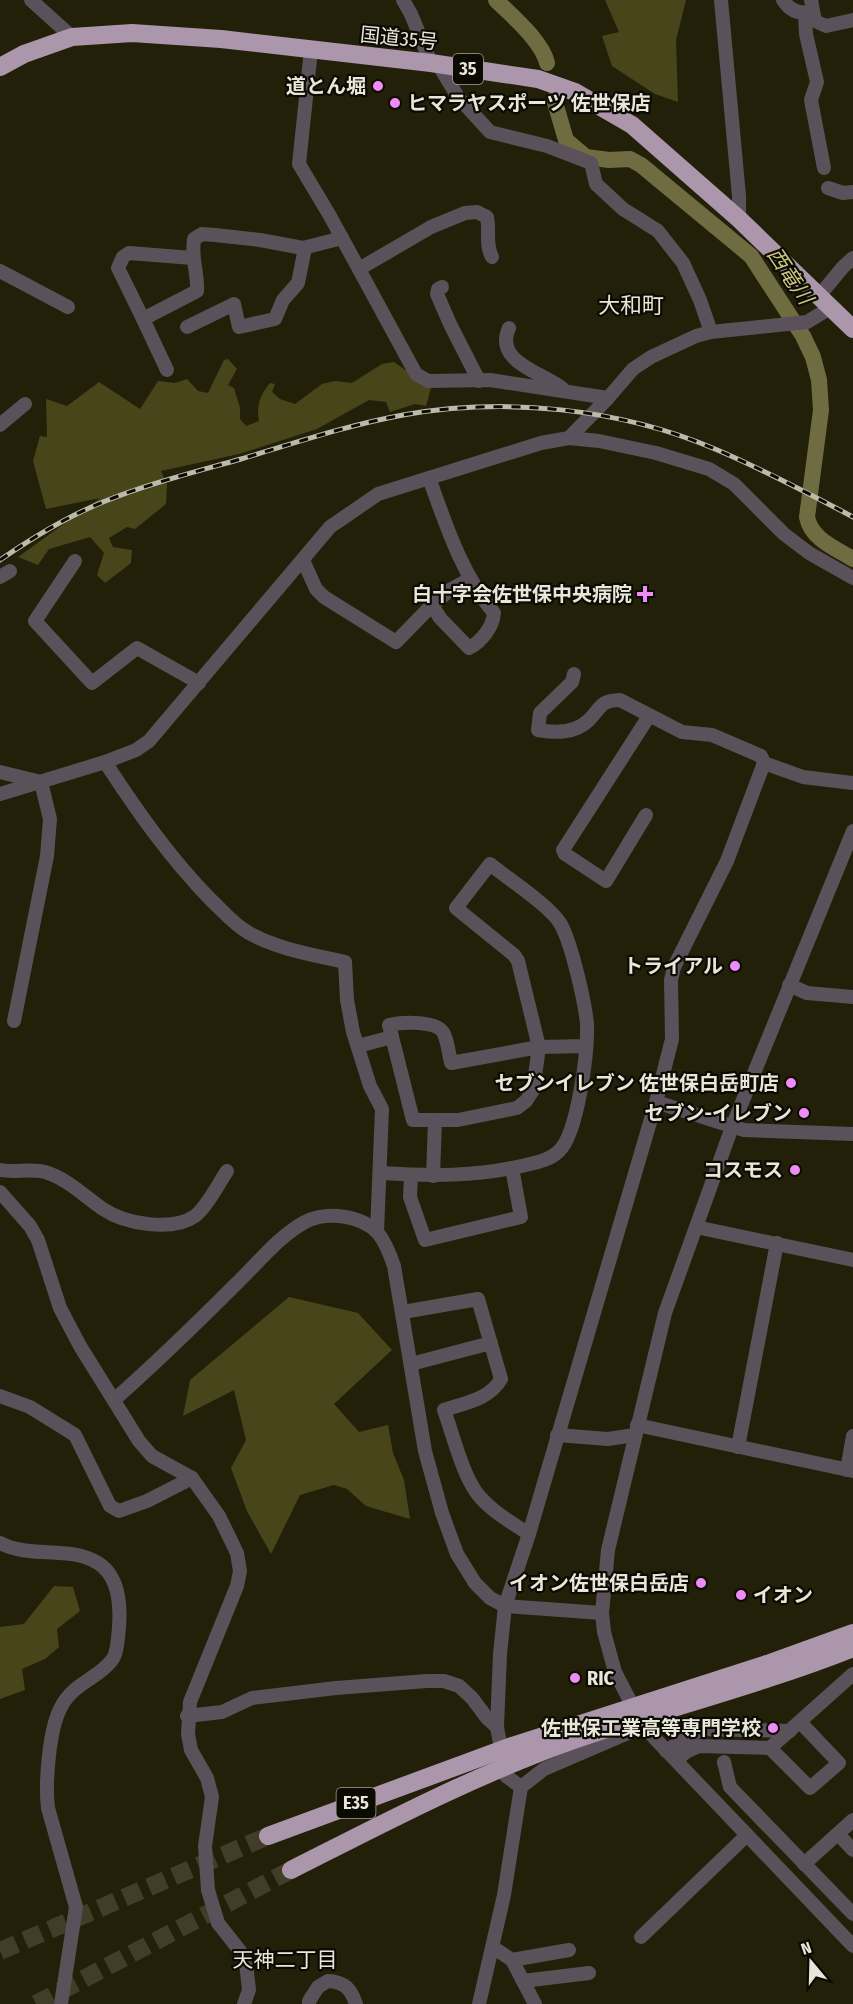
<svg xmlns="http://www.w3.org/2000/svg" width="853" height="2004" viewBox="0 0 853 2004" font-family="'Fira Sans Condensed','Noto Sans JP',sans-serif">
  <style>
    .forest { fill: #49451a }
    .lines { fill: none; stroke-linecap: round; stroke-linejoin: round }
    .river { stroke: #706c41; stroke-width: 16 }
    .highway-tunnel { stroke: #403e28; stroke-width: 18; stroke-dasharray: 18 9; stroke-linecap: butt }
    .minor { stroke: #5a515a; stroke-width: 14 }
    .highway { stroke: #ab96ac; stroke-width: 18 }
    .rail-casing { stroke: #bcbbab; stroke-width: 5 }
    .rail { stroke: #0b0a03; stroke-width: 3; stroke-dasharray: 9; stroke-linecap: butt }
    .poi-dot { fill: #ef8bf6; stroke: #0b0a03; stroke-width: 2 }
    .labels { text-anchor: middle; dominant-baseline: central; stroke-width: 4.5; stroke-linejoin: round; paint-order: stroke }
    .shield { fill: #0b0a03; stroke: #a5a498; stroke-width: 1.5 }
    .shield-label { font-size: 18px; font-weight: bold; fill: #e7e6d8 }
    .street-label { font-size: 20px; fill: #e7e6d8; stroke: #0b0a03 }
    .poi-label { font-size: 20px; font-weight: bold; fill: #e7e6d8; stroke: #0b0a03; text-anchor: end }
    .water-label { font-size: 21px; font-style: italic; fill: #ccc67f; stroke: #0b0a03 }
    .neighbourhood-label { font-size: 21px; fill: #e7e6d8; stroke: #0b0a03 }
    .quarter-label { font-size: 22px; fill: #e7e6d8; stroke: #0b0a03 }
  </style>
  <rect width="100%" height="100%" fill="#232009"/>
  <g class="forest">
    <polygon points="605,0 686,0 676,40 678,102 655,94 612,66 602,36 619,32"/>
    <path d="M228,359L237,369L228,385L234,388L240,408V419L246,426L259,421C256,406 260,395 270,383L275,384L272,392L280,399L295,404L322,384L335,381L352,383L382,364L394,362L431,388L426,406L415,404L390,412L386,402L369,400L317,429L239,454L161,471L167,485L166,504L135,529L127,527L109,538L113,547L132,550L131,563L105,583L97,575L104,553L90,537L49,549L38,565L18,557L100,498L46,509L33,461L40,436L47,437L46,399L67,406L99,382L140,409L158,381L175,383L187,379L198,391L208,393L224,360Z"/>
    <polygon points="289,1297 358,1313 392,1350 334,1404 359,1432 388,1425 393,1453 404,1480 410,1519 366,1506 347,1489 334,1485 300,1495 271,1554 247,1511 231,1468 246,1440 234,1390 183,1416 190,1380"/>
    <polygon points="54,1586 73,1587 80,1611 57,1629 59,1647 45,1659 22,1669 25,1690 0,1699 0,1627 24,1624"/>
  </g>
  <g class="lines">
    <g class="river">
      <path d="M496,0C512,16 542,41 547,63"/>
      <path d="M554,99L566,140L586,157L609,160L630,159L641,165L751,256L803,336L813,357L819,380L821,410L807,517C811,539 835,548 853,559"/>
    </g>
    <g class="highway-tunnel">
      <polyline points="0,1951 268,1836"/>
      <polyline points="36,2004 291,1870"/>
    </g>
    <g class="minor">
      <polyline points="31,0 72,37"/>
      <polyline points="403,0 411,14 431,63"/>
      <polyline points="721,0 739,196 739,219"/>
      <path d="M783,0C790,11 800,15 813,11L811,0"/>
      <polyline points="813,11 815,21 826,26 853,20"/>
      <polyline points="805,14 806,34 817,82 811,100 824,168"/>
      <polyline points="311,50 299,164 330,216 416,374 428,381 490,380 608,398"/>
      <polyline points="438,64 458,97 490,132 547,146 591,163 596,184 623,209 658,231 683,263 700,300 711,332"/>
      <polyline points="828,188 843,193 853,192"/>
      <path d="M359,269L431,227L465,213L477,212L487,217C490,230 485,244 492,257"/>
      <polyline points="0,271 68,307"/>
      <polyline points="442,287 438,289 437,294 450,324 479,381"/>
      <polyline points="819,296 843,267 853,258"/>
      <polyline points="143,319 118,268 123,257 129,253 193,258"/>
      <polyline points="187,327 234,304 239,327 275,319 283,300 298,283 305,248"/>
      <path d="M509,328C493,363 545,373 563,389"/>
      <path d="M167,370L143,319L197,291C198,271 191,261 194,239L202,234L215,235L260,240L303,248L342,238"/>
      <polyline points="0,425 25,404"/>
      <polyline points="569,438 608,398 633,369 651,357 696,336 711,332 807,322 830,308"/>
      <path d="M303,560L316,589L324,597L396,642L432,605L440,618L469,648C481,642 493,627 494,613C462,575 446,525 429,478"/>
      <polyline points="75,561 35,621 92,683 137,648 199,683"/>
      <polyline points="0,577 10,571"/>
      <polyline points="432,605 450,590 470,579"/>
      <path d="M574,674L572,682L540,713L538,730C555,733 575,734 589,720C602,707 599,701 620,700L682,732L712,735L761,756L764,763"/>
      <path d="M105,762C137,811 170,858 211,900C223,911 234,925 249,933C277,949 314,955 345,962L347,1000L353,1032L370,1086L382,1109L377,1232"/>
      <polyline points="0,772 41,782 50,819 47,856 14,1021"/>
      <polyline points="0,794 105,762 136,750 149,741 330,527 378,494 541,443 569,438 599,441 656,453 709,469 734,484 784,534 809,553 853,578"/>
      <polyline points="646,815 606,881 565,854 563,850 649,716"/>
      <polyline points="853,831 732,1127 665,1313 608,1550 602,1613 604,1632 615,1672 643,1726 853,1946"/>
      <polyline points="789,985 807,993 853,997"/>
      <polyline points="358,1046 392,1037"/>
      <polyline points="656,1102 744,1130 853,1134"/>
      <path d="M0,1170C15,1173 30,1168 45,1172C68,1179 84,1196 103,1209C125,1224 172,1232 195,1216C206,1208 219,1183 227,1171"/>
      <path d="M381,1173C430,1176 477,1177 526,1165C538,1162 550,1160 559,1151C578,1133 588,1051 587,1024C585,1002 571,941 560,923C550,906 507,878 490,864L456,908L514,955L518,961L539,1047L533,1090L526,1101L517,1108L458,1120H413L389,1025C402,1022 438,1020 444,1034C448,1043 449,1054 451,1063L539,1047L586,1046"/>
      <polyline points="411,1175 410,1197 425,1240 521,1217 512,1168"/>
      <polyline points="433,1176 435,1121"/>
      <polyline points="0,1192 30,1226 38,1240 60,1308 80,1346 139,1441 152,1456 192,1478 219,1516 237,1553 240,1571 237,1586 190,1702 188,1734 191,1750 207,1778 212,1797 205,1846 208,1890 218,1923 240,1951 246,1963 249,1990 244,2004"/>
      <polyline points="696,1227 853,1260"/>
      <path d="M403,1312L478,1299L501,1379C490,1399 465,1403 444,1410C453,1434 463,1478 480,1497C493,1512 512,1523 529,1534"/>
      <polyline points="411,1364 491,1343"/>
      <polyline points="0,1396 30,1407 75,1435 110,1506 119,1511 147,1501 192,1478"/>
      <path d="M114,1400C157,1362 197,1323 237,1283C258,1263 279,1236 305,1222C327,1211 361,1215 378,1233C386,1243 390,1254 394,1266L425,1451L442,1513L457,1554L475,1583L490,1598L505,1606L602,1613"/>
      <polyline points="637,1425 853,1471"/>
      <polyline points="557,1435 608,1439 635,1435"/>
      <polyline points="738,1447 777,1243"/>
      <polyline points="847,1470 853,1436"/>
      <path d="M0,1543C30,1559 69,1545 98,1563C122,1578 121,1613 118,1638C117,1645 117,1654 112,1660C97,1680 73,1682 60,1709C49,1731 45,1784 48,1808L76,1907L61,2004"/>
      <polyline points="187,1716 222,1712 252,1698 336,1688 427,1681 444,1681 459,1686 472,1698 487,1718 497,1727"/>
      <polyline points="770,1748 810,1788 839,1763 800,1722"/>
      <polyline points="666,1751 701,1729 790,1731"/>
      <polyline points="676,1760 686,1752 699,1746 770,1748 853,1674"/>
      <polyline points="724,1762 730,1787 853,1914"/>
      <polyline points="521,1787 506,1776 497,1727 500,1654 505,1606 529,1534 656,1102 672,1039 671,980 674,967 727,861 764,763 803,777 853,783"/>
      <polyline points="838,1834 853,1850"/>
      <polyline points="804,1864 853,1820"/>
      <polyline points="641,1937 747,1835"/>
      <polyline points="494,1948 512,1960 535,2004"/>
      <polyline points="512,1960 569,1950"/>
      <polyline points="523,1981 589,1973"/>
      <path d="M309,2004V2001L318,1987L328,1981C345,1982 351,1989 356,2004"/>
      <polyline points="479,2004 504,1895 521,1787 544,1769 651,1723"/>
    </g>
    <g class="highway">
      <polyline points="0,67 24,54 72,37 132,33 221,39 431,63 538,79 575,92 632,125 739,219 853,329"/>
      <polyline points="268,1836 512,1746 770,1663 853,1633"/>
      <path d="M291,1870C382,1824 471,1777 568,1742C662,1709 760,1685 853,1648"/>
    </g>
    <defs>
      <path id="rail" d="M0,560C32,538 66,517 103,502C147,484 195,472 241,459C295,443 348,425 403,415C505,397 619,408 715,449C762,469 808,493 853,517"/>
    </defs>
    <use href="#rail" class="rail-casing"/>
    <use href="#rail" class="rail"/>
  </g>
  <g class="poi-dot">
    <circle cx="378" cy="86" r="6"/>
    <circle cx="395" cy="103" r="6"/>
    <path d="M642 585h6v6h6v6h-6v6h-6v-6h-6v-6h6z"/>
    <circle cx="735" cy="966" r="6"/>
    <circle cx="791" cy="1083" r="6"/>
    <circle cx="804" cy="1113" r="6"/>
    <circle cx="795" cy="1170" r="6"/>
    <circle cx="701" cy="1583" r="6"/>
    <circle cx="741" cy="1595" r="6"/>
    <circle cx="575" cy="1678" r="6"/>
    <circle cx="773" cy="1728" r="6"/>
  </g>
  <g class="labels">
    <g class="shield">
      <rect x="453" y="54" width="30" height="30" rx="4.5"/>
      <rect x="336.5" y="1788" width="39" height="30" rx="4.5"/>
    </g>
    <g class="shield-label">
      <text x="468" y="69">35</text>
      <text x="356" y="1803">E35</text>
    </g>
    <g class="street-label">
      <text transform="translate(399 38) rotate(6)">国道35号</text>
    </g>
    <g class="poi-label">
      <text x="366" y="86">道とん堀</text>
      <text x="407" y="103" text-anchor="start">ヒマラヤスポーツ 佐世保店</text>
      <text x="632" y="594">白十字会佐世保中央病院</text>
      <text x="723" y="966">トライアル</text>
      <text x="779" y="1083">セブンイレブン 佐世保白岳町店</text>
      <text x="792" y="1113">セブン-イレブン</text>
      <text x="783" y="1170">コスモス</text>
      <text x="689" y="1583">イオン佐世保白岳店</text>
      <text x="753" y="1595" text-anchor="start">イオン</text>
      <text x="587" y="1678" text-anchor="start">RIC</text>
      <text x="761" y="1728">佐世保工業高等専門学校</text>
    </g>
    <g class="water-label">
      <text transform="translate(790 276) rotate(56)">西竜川</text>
    </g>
    <g class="neighbourhood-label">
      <text x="285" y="1960">天神二丁目</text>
    </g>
    <g class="quarter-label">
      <text x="631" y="305">大和町</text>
    </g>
  </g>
  <g transform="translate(811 1962) rotate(341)" stroke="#0b0a03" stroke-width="4.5" paint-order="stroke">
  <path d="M0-4.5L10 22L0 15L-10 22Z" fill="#e7e6d8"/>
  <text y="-9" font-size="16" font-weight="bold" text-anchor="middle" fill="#e7e6d8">N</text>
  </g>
</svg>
